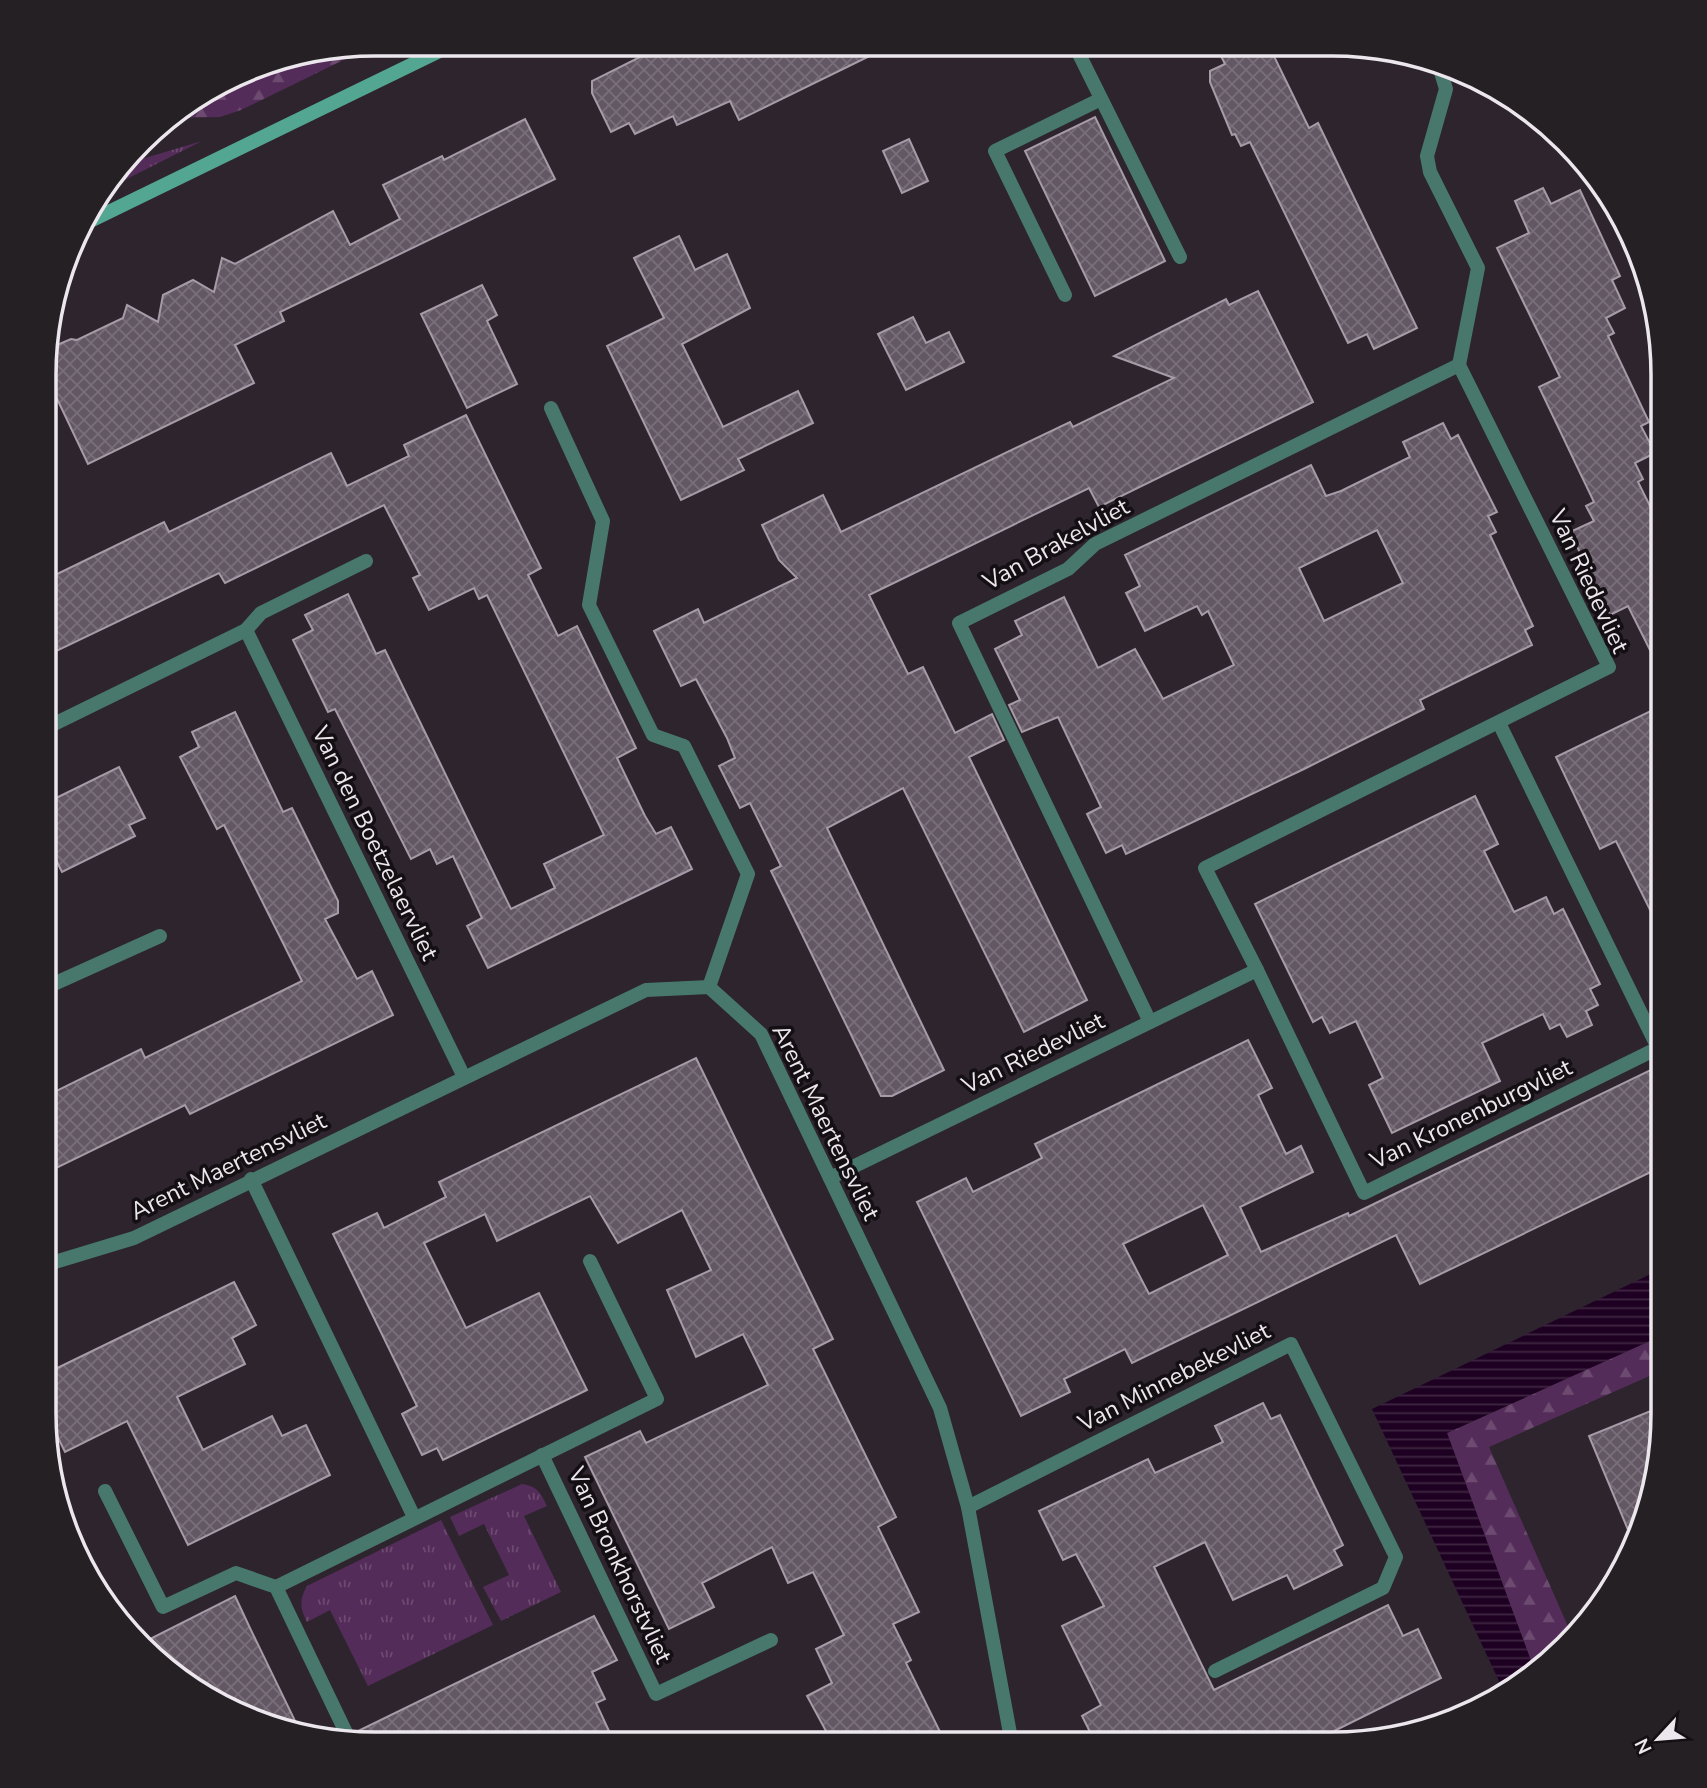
<svg xmlns="http://www.w3.org/2000/svg" width="1707" height="1788" viewBox="0 0 1707 1788" font-family="'Nunito Sans',sans-serif">
  <style>
    .grass { fill: url(#grass-tufts) }
    .forest { fill: url(#forest-firs) }
    .water { fill: url(#water-rules) }
    .building { fill: url(#building-cross-hatch); stroke: #a79ba8; stroke-width: 2; fill-rule: evenodd }
    .lines { fill: none; stroke-linecap: round; stroke-linejoin: round }
    .service { stroke: #47786b; stroke-width: 14 }
    .minor { stroke: #47786b; stroke-width: 14 }
    .secondary { stroke: #53a692; stroke-width: 14 }
    .labels { text-anchor: middle; dominant-baseline: central; stroke-width: 7; stroke-linejoin: round; paint-order: stroke }
    .street-label { font-size: 24px; fill: #ece6ed; stroke: #130f13 }
    .rim { fill: none; stroke: #ece6ed; stroke-width: 3.5 }
  </style>
  <defs>
    <pattern id="grass-tufts" width="24" height="20" patternUnits="userSpaceOnUse" patternTransform="scale(1.75)"><rect width="24" height="20" fill="#542c59"/><path d="M3 7l-1-3M5 7V3M7 7l1-3M15 17l-1-3M17 17v-4M19 17l1-3" fill="none" stroke="#6d4b71"/></pattern>
    <pattern id="forest-firs" width="22" height="20" patternUnits="userSpaceOnUse" patternTransform="scale(1.75)"><rect width="22" height="20" fill="#542c59"/><path d="M5 1l3.5 6h-7zM16 11l3.5 6h-7z" fill="#6d4b71"/></pattern>
    <pattern id="water-rules" width="6" height="5" patternUnits="userSpaceOnUse" patternTransform="scale(1.75)"><rect width="6" height="5" fill="#1e0122"/><path d="M0 2.5h6" fill="none" stroke="#3f2642"/></pattern>
    <pattern id="building-cross-hatch" width="8" height="8" patternUnits="userSpaceOnUse" patternTransform="scale(1.75)"><rect width="8" height="8" fill="#625763"/><path d="M0 0l8 8M0 8l8-8" fill="none" stroke="#796f7a"/></pattern>
  </defs>
  <rect width="100%" height="100%" fill="#2d242e"/>
  <g class="grass">
    <polygon points="202,141 103,191 125,164"/>
    <path d="M522,1484C537,1486 541,1493 547,1506L524,1516L561,1592L501,1621L483,1587L509,1575L484,1524L459,1536L450,1517Z"/>
    <path d="M441,1520L493,1625L368,1686L330,1610L307,1622C300,1608 299,1600 307,1586Z"/>
  </g>
  <g class="forest">
    <polygon points="376,44 241,110 220,117 170,118 268,61"/>
    <polygon points="1663,1335 1663,1370 1489,1447 1570,1631 1534,1669 1447,1433"/>
  </g>
  <polygon class="water" points="1663,1268 1663,1335 1447,1433 1534,1669 1516,1688 1505,1694 1372,1409"/>
  <g class="building">
    <polygon points="676,45 892,45 739,120 730,101 677,125 673,116 635,134 629,123 611,132 592,93 592,81 654,50 658,53"/>
    <polygon points="1216,46 1269,46 1309,128 1318,123 1417,328 1374,349 1367,334 1348,343 1250,142 1241,146 1235,134 1232,135 1210,82 1210,71 1225,64"/>
    <polygon points="1095,117 1165,261 1095,296 1025,151"/>
    <polygon points="525,119 555,179 280,312 284,321 235,345 254,383 88,464 50,384 50,348 71,339 77,340 123,318 127,305 158,322 163,295 193,280 214,292 222,258 235,264 333,211 350,245 400,219 383,185 442,156 444,160"/>
    <polygon points="909,139 928,181 902,193 883,151"/>
    <polygon points="1543,188 1551,204 1580,190 1620,276 1612,280 1625,308 1606,318 1614,333 1608,336 1649,422 1641,426 1655,453 1635,463 1643,479 1638,482 1663,532 1663,676 1628,606 1610,615 1570,532 1594,521 1586,506 1594,502 1539,387 1560,377 1497,248 1529,233 1515,201"/>
    <polygon points="679,236 695,270 727,254 750,308 682,344 723,427 798,391 813,423 738,459 744,470 681,500 607,346 664,318 634,258"/>
    <polygon points="482,285 497,315 487,321 517,384 467,408 421,314"/>
    <polygon points="1258,291 1313,402 1099,507 1089,488 869,595 908,674 923,667 955,733 992,714 1004,740 969,757 1087,1000 1024,1032 903,788 827,828 944,1070 892,1096 881,1096 771,871 781,866 750,803 740,808 719,766 735,758 727,738 696,679 681,686 654,631 698,609 704,623 797,578 779,560 762,525 823,495 841,532 1070,422 1073,427 1174,378 1114,356 1226,299 1229,305"/>
    <polygon points="913,317 926,343 949,332 964,362 906,390 878,334"/>
    <polygon points="466,415 541,568 528,575 558,636 577,626 636,748 617,758 645,816 656,834 671,827 692,869 488,968 467,926 482,918 453,856 437,864 430,849 411,859 335,709 328,712 293,640 313,630 305,615 348,594 376,654 385,650 511,909 555,888 544,864 604,835 487,595 479,599 474,588 429,610 413,578 420,575 384,505 225,583 219,573 48,655 49,578 164,522 169,532 331,453 347,486 409,456 404,445"/>
    <path d="M1443,423L1451,439L1458,435L1497,512L1488,516L1496,532L1490,535L1533,626L1525,630L1532,645L1420,700L1424,709L1304,769L1126,854L1122,845L1106,853L1087,814L1101,807L1058,717L1022,732L1009,705L1020,700L995,649L1022,635L1015,621L1064,597L1098,668L1135,649L1163,699L1234,665L1208,611L1202,615L1197,606L1145,631L1126,593L1140,586L1125,555L1311,465L1326,496L1341,491L1410,457L1403,442ZM1377,530L1403,583L1324,621L1299,568Z"/>
    <polygon points="1663,705 1663,936 1616,841 1600,849 1556,757"/>
    <polygon points="235,712 283,812 292,808 338,901 338,913 325,919 357,979 372,971 393,1015 190,1114 185,1105 46,1173 46,1096 141,1049 145,1058 302,981 224,825 217,829 180,757 199,747 192,732"/>
    <polygon points="119,767 145,818 129,825 135,836 62,872 47,842 48,802"/>
    <polygon points="1475,796 1498,844 1484,851 1514,912 1546,897 1554,914 1563,909 1600,984 1590,989 1598,1005 1586,1011 1592,1025 1567,1037 1560,1024 1550,1029 1543,1014 1482,1043 1500,1081 1392,1133 1369,1085 1383,1078 1356,1021 1330,1033 1322,1017 1313,1022 1255,904"/>
    <path d="M1248,1040L1272,1088L1258,1095L1286,1154L1301,1146L1313,1172L1240,1207L1261,1252L1348,1213L1349,1216L1663,1064V1166L1420,1284L1396,1235L1132,1363L1125,1349L1064,1379L1070,1392L1021,1416L917,1202L966,1178L973,1192L1042,1158L1035,1144ZM1203,1205L1228,1255L1149,1294L1123,1244Z"/>
    <polygon points="696,1058 833,1339 813,1349 896,1517 878,1527 919,1612 893,1624 911,1660 906,1663 946,1744 833,1744 807,1696 832,1683 816,1649 844,1635 813,1572 788,1583 772,1547 702,1583 714,1607 669,1629 585,1457 640,1431 646,1443 768,1385 743,1334 696,1357 667,1290 711,1270 682,1210 618,1243 590,1196 497,1241 485,1214 424,1243 466,1328 539,1293 587,1390 443,1460 437,1448 422,1455 402,1414 417,1406 333,1234 377,1213 384,1228 446,1197 439,1182"/>
    <polygon points="234,1282 256,1325 232,1338 245,1364 177,1397 203,1450 272,1416 282,1436 306,1425 330,1475 188,1545 127,1421 65,1452 45,1411 45,1374"/>
    <polygon points="1263,1403 1271,1419 1280,1415 1343,1545 1334,1550 1342,1565 1294,1589 1287,1575 1233,1600 1205,1542 1154,1567 1214,1690 1388,1605 1403,1636 1418,1629 1441,1678 1308,1744 1096,1744 1082,1716 1101,1705 1062,1626 1104,1606 1076,1554 1063,1560 1039,1511 1148,1459 1155,1473 1223,1442 1215,1426"/>
    <polygon points="1663,1406 1663,1434 1631,1537 1589,1436"/>
    <polygon points="235,1596 249,1626 298,1727 210,1700 146,1641"/>
    <polygon points="594,1616 617,1660 592,1672 605,1699 596,1703 615,1744 361,1744 356,1732"/>
  </g>
  <g class="lines">
    <g class="service">
      <polyline points="1075,46 1180,257"/>
      <polyline points="1065,295 995,151 1101,99"/>
    </g>
    <g class="minor">
      <polyline points="551,408 603,521 589,605 653,735 684,746 748,874 709,987"/>
      <polyline points="246,630 464,1077"/>
      <polyline points="48,727 246,630 261,613 366,561"/>
      <polyline points="1257,970 1364,1193 1658,1048 1499,723"/>
      <polyline points="47,987 160,936"/>
      <polyline points="1150,1022 959,623 1068,569 1095,544 1459,365"/>
      <polyline points="830,1178 1257,970 1205,868 1609,667 1459,365 1478,268 1430,172 1427,156 1446,89 1440,69"/>
      <polyline points="251,1179 414,1517"/>
      <polyline points="45,1265 134,1238 646,990 709,987 761,1034 940,1408 968,1507 1012,1744"/>
      <polyline points="542,1455 656,1694 771,1640"/>
      <polyline points="105,1491 163,1607 236,1573 276,1587 351,1743"/>
      <polyline points="968,1507 1291,1344 1396,1557 1383,1588 1215,1671"/>
      <polyline points="276,1587 657,1399 590,1261"/>
    </g>
    <polyline class="secondary" points="82,225 454,44"/>
  </g>
  <g class="labels">
    <g class="street-label">
      <text transform="translate(1056 544) rotate(-29)">Van Brakelvliet</text>
      <text transform="translate(1589 581) rotate(65)">Van Riedevliet</text>
      <text transform="translate(375 843) rotate(64)">Van den Boetzelaervliet</text>
      <text transform="translate(1033 1053) rotate(-26)">Van Riedevliet</text>
      <text transform="translate(1471 1114) rotate(-26)">Van Kronenburgvliet</text>
      <text transform="translate(826 1122) rotate(64)">Arent Maertensvliet</text>
      <text transform="translate(228 1166) rotate(-26)">Arent Maertensvliet</text>
      <text transform="translate(1174 1377) rotate(-27)">Van Minnebekevliet</text>
      <text transform="translate(620 1565) rotate(65)">Van Bronkhorstvliet</text>
    </g>
  </g>
  <path d="M0 0H1707V1788H0ZM375 56H1332A319 319 0 0 1 1651 375V1413A319 319 0 0 1 1332 1732H375A319 319 0 0 1 56 1413V375A319 319 0 0 1 375 56Z" fill="#242024" fill-rule="evenodd"/>
  <path class="rim" d="M375 56H1332A319 319 0 0 1 1651 375V1413A319 319 0 0 1 1332 1732H375A319 319 0 0 1 56 1413V375A319 319 0 0 1 375 56Z"/>
  <g transform="translate(1658 1739) rotate(244)" stroke="#130f13" stroke-width="5" paint-order="stroke">
  <path d="M0-5L12 26L0 18L-12 26Z" fill="#ece6ed"/>
  <text y="-10" font-size="19" font-weight="bold" text-anchor="middle" fill="#ece6ed">N</text>
  </g>
</svg>
